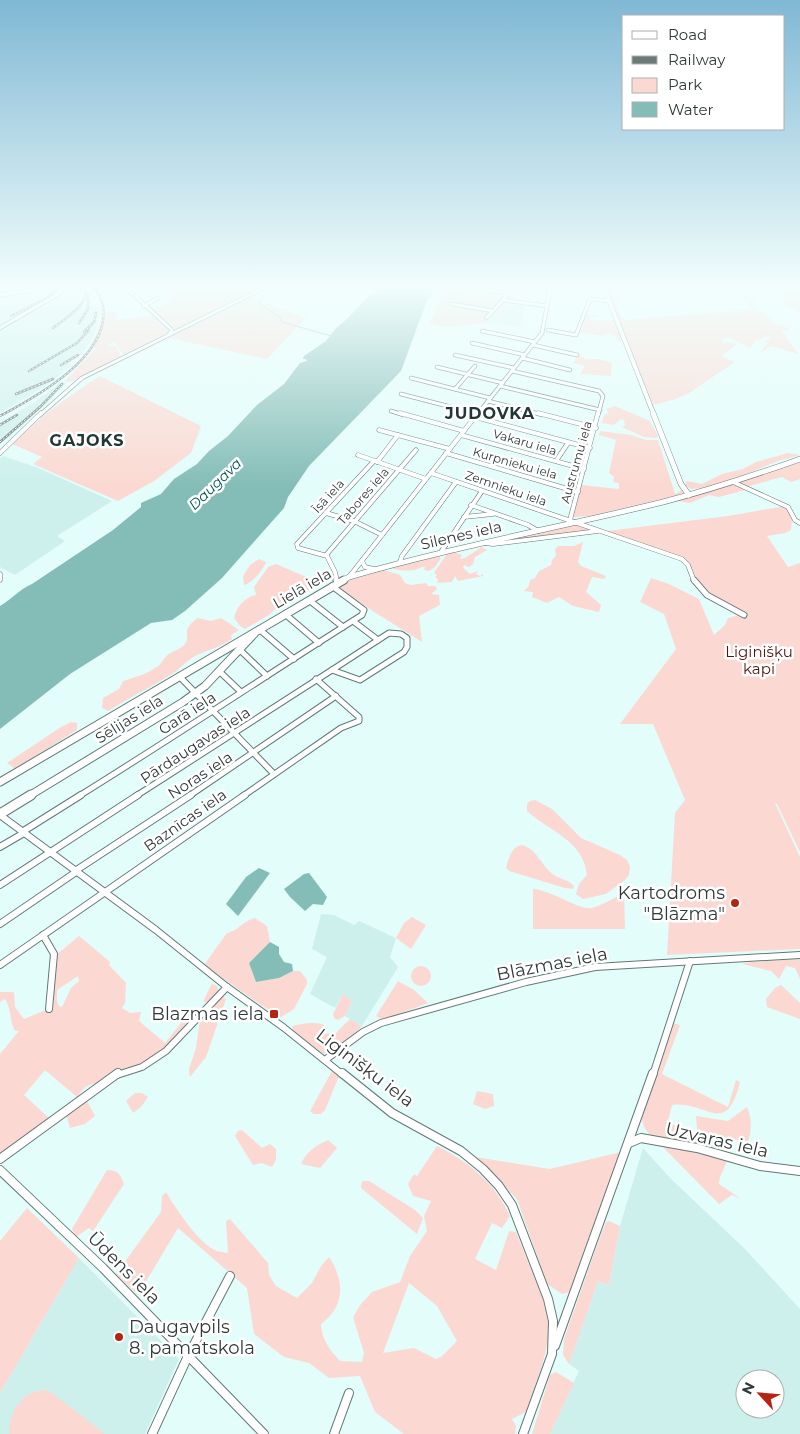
<svg xmlns="http://www.w3.org/2000/svg" width="800" height="1434" viewBox="0 0 800 1434" font-family="Montserrat,sans-serif">
  <style>
    .built { fill: #cdf0ec; fill-rule: evenodd }
    .green { fill: #fbd9d2; fill-rule: evenodd }
    .water { fill: #84bdb7 }
    .lines { fill: none; stroke-linecap: round; stroke-linejoin: round }
    .stream { stroke: #84bdb7; stroke-width: 1 }
    .minor-far4-casing { stroke: #627976; stroke-width: 4.5 }
    .minor-far3-casing { stroke: #627976; stroke-width: 5 }
    .minor-far2-casing { stroke: #627976; stroke-width: 7 }
    .minor-far1-casing { stroke: #627976; stroke-width: 8 }
    .minor-casing { stroke: #627976; stroke-width: 10 }
    .major-far3-casing { stroke: #627976; stroke-width: 5 }
    .major-far2-casing { stroke: #627976; stroke-width: 6 }
    .major-far1-casing { stroke: #627976; stroke-width: 9 }
    .major-casing { stroke: #627976; stroke-width: 11 }
    .minor-far4 { stroke: #fff; stroke-width: 3 }
    .minor-far3 { stroke: #fff; stroke-width: 4 }
    .minor-far2 { stroke: #fff; stroke-width: 5 }
    .minor-far1 { stroke: #fff; stroke-width: 6 }
    .minor { stroke: #fff; stroke-width: 8 }
    .major-far3 { stroke: #fff; stroke-width: 4 }
    .major-far2 { stroke: #fff; stroke-width: 5 }
    .major-far1 { stroke: #fff; stroke-width: 7 }
    .major { stroke: #fff; stroke-width: 9 }
    .rail-casing { stroke: #6b7a78; stroke-width: 2.5 }
    .rail { stroke: #fff; stroke-width: 1; stroke-dasharray: 2; stroke-linecap: butt }
    .poi-dot { fill: #b32511; stroke: #fff; stroke-width: 2 }
    .labels { text-anchor: middle; dominant-baseline: central; stroke-width: 5; stroke-linejoin: round; paint-order: stroke }
    .far-street-label { font-size: 12px; fill: #303a39; stroke: #fff }
    .far-water-label { font-size: 14px; font-style: italic; fill: #005650; stroke: #fff }
    .street-label { font-size: 15px; fill: #303a39; stroke: #fff }
    .park-label { font-size: 15px; fill: #50150d; stroke: #fff }
    .far-district-label { font-size: 16px; font-weight: bold; letter-spacing: 1px; fill: #223835; stroke: #fff }
    .near-poi-label { font-size: 18px; fill: #303a39; stroke: #fff; text-anchor: end }
    .near-street-label { font-size: 18px; fill: #303a39; stroke: #fff }
  </style>
  <rect width="100%" height="100%" fill="#e3fdfa"/>
  <g class="built">
    <polygon points="0,285 83,285 85,300 78,307 99,307 101,313 97,319 98,326 90,342 80,356 69,363 72,365 47,385 0,413 0,330 45,304 40,303 12,318 0,327"/>
    <polygon points="507,301 525,303 520,326 485,323"/>
    <polygon points="61,382 66,383 47,403 0,444 0,422 32,404"/>
    <polygon points="3,456 36,467 112,501 57,536 65,541 15,575 0,567 0,458"/>
    <polygon points="321,914 334,915 354,925 359,921 396,938 390,957 398,967 362,1026 345,1016 352,1001 343,994 335,1008 310,994 327,957 312,949"/>
    <path d="M643,1148L670,1178L745,1249L800,1309V1434H550L579,1371L569,1364L598,1281L609,1285L620,1226ZM745,1379H775V1409H745Z"/>
    <polygon points="79,1258 179,1359 145,1434 0,1434 0,1393"/>
  </g>
  <g class="green">
    <polygon points="172,285 266,285 266,286 175,330 174,326 150,309 160,307 173,299 171,295 162,291"/>
    <polygon points="449,285 525,285 514,302 507,301 504,313 494,312 485,323 444,327 429,323"/>
    <polygon points="782,285 800,285 800,312 785,305 780,286"/>
    <polygon points="608,291 619,302 615,306 624,320 748,310 748,302 742,298 746,296 754,300 754,306 760,309 776,325 790,328 788,331 782,331 798,354 771,346 761,353 763,348 768,343 765,342 770,337 769,336 755,341 750,348 729,337 724,338 722,342 723,343 728,342 737,344 721,356 735,362 689,393 673,400 653,405 607,292"/>
    <polygon points="251,298 306,318 267,359 169,338"/>
    <polygon points="103,312 117,312 116,320 153,316 170,332 125,354 123,354 114,341 107,347 116,346 121,356 74,381 64,382 96,348 90,346 98,331"/>
    <polygon points="582,314 598,315 598,317 591,316 588,319 598,321 614,320 622,340 620,343 613,334 608,333 603,336 580,332 584,325 580,321"/>
    <polygon points="579,354 585,359 600,359 612,363 611,376 580,374 585,366 573,363"/>
    <path d="M100,376L201,426L191,453L154,481L118,501L33,464L42,457L12,444C39,418 68,396 100,376Z"/>
    <polygon points="615,406 650,421 658,436 656,438 644,437 622,427 625,425 624,420 621,419 614,425 602,423 604,415 609,413 606,409"/>
    <polygon points="600,431 631,435 646,440 658,440 675,494 682,490 683,494 590,516 573,517 581,485 619,489 619,483 613,482 614,477 609,473 616,440 599,435"/>
    <path d="M788,453L800,455C791,458 782,459 773,463C748,473 719,488 691,489L685,485L687,481L702,484L722,474L743,469L756,462Z"/>
    <polygon points="800,462 800,479 791,482 782,477 746,487 737,483"/>
    <polygon points="734,484 745,490 719,497 709,495 690,503 678,501"/>
    <polygon points="785,506 792,518 791,530 785,533 767,536 788,567 800,563 800,852 777,804 775,803 800,857 800,949 667,955 675,813 685,800 653,724 620,724 676,649 664,614 640,602 651,578 669,584 699,599 714,635 725,625 728,618 740,615 704,591 686,559 607,531 728,516"/>
    <polygon points="576,524 597,530 494,543"/>
    <polygon points="583,542 578,562 581,566 606,576 604,579 592,577 586,592 601,605 599,612 573,606 559,597 547,603 532,597 533,592 524,591 529,586 530,580 535,578 539,571 551,565 552,560 556,556 555,549 558,546 574,546"/>
    <polygon points="482,547 487,550 475,557 473,564 469,567 464,565 463,568 470,574 478,571 476,574 480,576 483,574 483,576 458,581 455,576 452,582 437,583 438,579 435,577 437,575 434,573 447,554 453,552 462,555 460,559 465,558"/>
    <path d="M439,556L441,558L435,567L429,571L424,570L425,567H422C415,572 399,571 390,568Z"/>
    <path d="M259,559L266,562C263,570 252,583 244,585L243,576L250,565Z"/>
    <path d="M276,564L320,583L318,586L286,600L269,615L245,629L240,626L234,618C237,606 244,598 256,595L254,587L268,567Z"/>
    <path d="M384,570L400,575L405,583L411,585L426,583L428,586H435L437,589L431,594L439,595L440,605L419,616L422,642L338,589L337,586C352,578 367,573 384,570Z"/>
    <path d="M198,618L211,621L221,618L239,630L231,635L232,639C221,647 208,650 197,655C188,659 180,669 172,674C151,687 129,698 108,711L102,708L103,698L119,689L123,681C136,677 147,674 158,666C163,662 164,657 169,654C174,650 182,649 185,644C192,634 179,631 198,618Z"/>
    <polygon points="71,722 77,723 77,730 15,769 7,763 61,727"/>
    <path d="M535,800L552,809L581,838L620,855L627,860L630,867L629,875L625,880L606,894L583,899L576,894L579,884L587,875C584,841 549,831 527,811V804L530,801Z"/>
    <path d="M522,845C536,849 540,862 550,872C557,879 568,879 574,886L573,889L565,888L509,871L506,868C509,858 511,847 522,845Z"/>
    <path d="M533,889C552,890 580,911 592,908C603,905 614,898 624,893L625,929H533Z"/>
    <polygon points="412,917 426,925 411,949 396,938 404,923"/>
    <path d="M255,918L267,926L270,942L249,963L256,982L279,978L293,971H300L307,980V984L294,1009L281,1017L261,1005L204,965L227,933C238,931 244,920 255,918Z"/>
    <path d="M79,936L110,962L109,965L126,983L125,1003L122,1008L130,1013L141,1012L139,1021L165,1043L193,1008L199,1013L176,1040L156,1055L137,1065L122,1069L98,1087L93,1084L85,1087L77,1097L45,1070L24,1095L49,1118L0,1155V1054L19,1031H15C9,1020 12,1010 5,999L0,1002V992H14L15,1007L24,1019L43,1011H48L56,955ZM78,976L79,981L71,988L62,1007L59,1006L57,1001V990Z"/>
    <polygon points="800,959 800,979 795,968 786,966 779,979 771,971 742,964 750,962"/>
    <circle cx="421" cy="976" r="10"/>
    <polygon points="398,981 414,990 428,1003 383,1020 376,1016"/>
    <polygon points="212,983 217,986 219,991 218,993 226,999 206,1057 190,1077 189,1069 196,1048 200,1020 211,1002 203,1002"/>
    <polygon points="781,985 800,1003 800,1019 767,1007 766,999 775,988"/>
    <polygon points="343,994 352,1001 345,1016 338,1020 334,1018 333,1014"/>
    <path d="M350,1019L362,1026L340,1047L324,1054L293,1031L292,1026C302,1024 315,1021 324,1025L322,1034L336,1033Z"/>
    <path d="M673,1023L680,1025L662,1074L728,1107L736,1080L740,1082C726,1139 706,1100 672,1105L668,1121C683,1132 699,1135 714,1146L708,1147L652,1137L645,1129L641,1118Z"/>
    <polygon points="332,1071 339,1076 325,1110 321,1114 314,1114 310,1111"/>
    <polygon points="477,1091 493,1094 494,1106 485,1109 473,1104"/>
    <polygon points="135,1093 142,1093 148,1097 141,1107 133,1113 126,1101"/>
    <polygon points="87,1101 95,1116 85,1124 70,1128 66,1114"/>
    <path d="M747,1107C752,1119 752,1130 748,1142L709,1134L697,1129L696,1116L728,1121Z"/>
    <polygon points="242,1130 262,1148 270,1144 276,1149 276,1160 272,1167 262,1163 253,1165 235,1136 238,1131"/>
    <path d="M328,1140L337,1148L320,1168L301,1164C307,1151 315,1146 328,1140Z"/>
    <path d="M661,1145L711,1154L727,1160C725,1169 719,1175 719,1184L741,1199L732,1195L719,1204Z"/>
    <path d="M437,1146C469,1162 495,1183 510,1216L502,1228L492,1223L475,1259L496,1270L509,1231L516,1232L549,1314C552,1347 536,1381 526,1412L512,1419L516,1426L515,1434H404L375,1412L360,1376L329,1378L309,1363L284,1357L254,1334L247,1288L178,1228L138,1295L116,1274L161,1212L162,1196L166,1192C175,1207 197,1241 213,1249C217,1252 223,1252 228,1253L226,1221L230,1219L268,1263L269,1275L276,1286L297,1298L312,1283L321,1266L329,1257C345,1281 345,1307 321,1324C322,1340 329,1349 340,1361L362,1362L364,1353L353,1317L361,1304L372,1292L400,1282L410,1256L427,1231L424,1216L431,1201L413,1196L408,1184L414,1174L417,1176ZM409,1283L437,1306L457,1341L442,1356L436,1359L414,1348L383,1353Z"/>
    <polygon points="621,1152 571,1292 562,1294 547,1284 517,1199 475,1157 550,1169"/>
    <path d="M107,1170C118,1170 120,1174 124,1184L93,1231L89,1228L76,1237L72,1229Z"/>
    <polygon points="362,1181 369,1181 415,1210 423,1218 417,1234 361,1188"/>
    <polygon points="27,1208 79,1258 0,1393 0,1241"/>
    <polygon points="609,1221 620,1226 609,1285 598,1281 569,1364 563,1355 564,1339 601,1234 606,1222"/>
    <polygon points="556,1372 574,1383 550,1434 532,1434 550,1375"/>
    <path d="M46,1390L52,1393L105,1434H9C9,1411 22,1390 46,1390Z"/>
  </g>
  <g class="water">
    <path d="M438,285L426,303L401,371L309,466L288,497L284,508L222,578L185,611L172,620L151,623L70,674L0,729V606C12,599 20,589 32,584L113,530L141,507V503L161,494L174,479L197,464L209,451L228,436L257,405L284,384L300,363L307,361L306,359H303L304,356L326,341L336,328L347,319L371,294L375,293L376,286Z"/>
    <polygon points="259,868 270,873 238,916 226,904 246,877"/>
    <polygon points="309,873 327,897 323,905 313,904 305,911 290,897 284,889 304,874"/>
    <polygon points="270,942 279,947 279,954 284,962 292,964 293,971 279,978 256,982 249,963"/>
  </g>
  <g class="lines">
    <polyline class="stream" points="277,285 258,303 281,318 282,322 331,336"/>
    <defs>
      <g id="minor-far4">
        <polyline points="123,285 171,329 172,331 169,334"/>
        <polyline points="460,285 508,294 503,300"/>
        <polyline points="504,285 514,287"/>
        <polyline points="508,294 515,285"/>
        <polyline points="0,295 33,290"/>
        <polyline points="452,304 493,311 503,300 547,306"/>
        <polyline points="144,306 158,298"/>
        <polyline points="486,318 493,311"/>
        <polyline points="0,328 58,294 66,285"/>
        <polyline points="548,330 576,335 590,299 609,301"/>
        <polyline points="482,331 535,342"/>
        <polyline points="472,343 525,355"/>
        <polyline points="533,345 577,355"/>
        <polyline points="455,355 514,368"/>
        <polyline points="522,358 570,370"/>
        <polyline points="437,367 503,383"/>
        <polyline points="512,371 599,391 603,396 598,415"/>
        <polyline points="411,378 490,398"/>
        <polyline points="500,386 600,410"/>
        <polyline points="455,389 475,366"/>
        <polyline points="401,394 478,414"/>
        <polyline points="488,401 543,415"/>
        <polyline points="391,411 404,415"/>
        <polyline points="40,415 82,378 270,285"/>
        <polyline points="477,415 542,333 551,285"/>
      </g>
      <g id="minor-far3">
        <polyline points="400,413 464,431"/>
        <polyline points="476,413 478,414"/>
        <polyline points="538,413 596,428"/>
        <polyline points="475,417 590,448"/>
        <polyline points="379,430 450,449"/>
        <polyline points="461,435 584,469"/>
        <polyline points="0,453 41,413"/>
        <polyline points="446,453 578,492"/>
        <polyline points="358,455 426,479"/>
        <polyline points="556,461 568,443"/>
        <polyline points="377,462 398,435"/>
        <polyline points="431,473 682,559 688,565 694,581"/>
        <polyline points="733,482 788,507 795,520 800,523"/>
        <polyline points="471,505 528,525 538,531"/>
        <polyline points="326,513 354,521 382,535"/>
        <polyline points="464,517 493,514"/>
        <polyline points="570,520 598,413"/>
        <polyline points="485,543 493,544 598,531"/>
        <polyline points="441,552 482,491"/>
        <polyline points="326,555 416,450"/>
        <polyline points="362,561 365,567 374,569"/>
        <polyline points="400,562 402,556 456,482"/>
        <polyline points="0,574 0,580"/>
        <polyline points="349,577 478,413"/>
        <polyline points="337,581 335,572 327,556 298,548 297,544 374,461"/>
      </g>
      <g id="minor-far2">
        <polyline points="336,580 337,583"/>
        <polyline points="694,580 707,595 744,615"/>
        <polyline points="309,600 343,627"/>
        <polyline points="285,614 319,643"/>
        <polyline points="353,621 378,640"/>
        <polyline points="259,629 294,659"/>
        <polygon points="389,633 401,634 407,638 407,647 404,652 360,680 332,670"/>
        <polyline points="239,649 267,676"/>
        <polyline points="219,671 241,692"/>
        <polyline points="179,676 274,774"/>
        <path d="M79,796C174,737 267,675 362,615L364,610L332,586"/>
        <polyline points="136,796 332,670"/>
        <polyline points="189,796 336,696"/>
        <polyline points="243,796 341,728 359,721 359,717 316,679"/>
      </g>
      <g id="minor-far1">
        <polyline points="0,815 156,930 227,987 283,1027 343,1075"/>
        <polyline points="22,832 81,795"/>
        <polyline points="0,847 24,833"/>
        <polyline points="75,871 191,795"/>
        <polyline points="0,885 138,795"/>
        <polyline points="0,924 76,872"/>
        <polyline points="43,935 54,954 49,1009"/>
        <polyline points="0,965 245,795"/>
        <polyline points="325,1060 363,1032 381,1023 526,982 595,967 800,955"/>
        <polyline points="117,1075 142,1067 166,1051 227,987"/>
        <polyline points="653,1075 690,961"/>
      </g>
      <g id="minor">
        <polyline points="342,1073 392,1113 461,1151 483,1169 499,1186 512,1205 548,1299 553,1321 552,1354 523,1434"/>
        <polyline points="629,1143 641,1138 697,1148 760,1166 800,1171"/>
        <polyline points="0,1159 118,1073"/>
        <polyline points="0,1170 103,1268 264,1434"/>
        <polyline points="555,1346 653,1073"/>
        <polyline points="152,1434 188,1356 230,1276"/>
        <polyline points="334,1434 349,1393"/>
      </g>
      <polyline id="major-far3" points="603,285 654,415"/>
      <g id="major-far2">
        <polyline points="653,413 681,484 689,495"/>
        <path d="M342,581L349,577C452,547 558,528 663,502C709,490 755,475 800,459"/>
      </g>
      <g id="major-far1">
        <polyline points="0,782 344,580"/>
        <polyline points="29,796 183,702 205,686 254,634"/>
      </g>
      <polyline id="major" points="0,814 31,795"/>
    </defs>
    <use href="#minor-far4" class="minor-far4-casing"/>
    <use href="#minor-far3" class="minor-far3-casing"/>
    <use href="#minor-far2" class="minor-far2-casing"/>
    <use href="#minor-far1" class="minor-far1-casing"/>
    <use href="#minor" class="minor-casing"/>
    <use href="#major-far3" class="major-far3-casing"/>
    <use href="#major-far2" class="major-far2-casing"/>
    <use href="#major-far1" class="major-far1-casing"/>
    <use href="#major" class="major-casing"/>
    <use href="#minor-far4" class="minor-far4"/>
    <use href="#minor-far3" class="minor-far3"/>
    <use href="#minor-far2" class="minor-far2"/>
    <use href="#minor-far1" class="minor-far1"/>
    <use href="#minor" class="minor"/>
    <use href="#major-far3" class="major-far3"/>
    <use href="#major-far2" class="major-far2"/>
    <use href="#major-far1" class="major-far1"/>
    <use href="#major" class="major"/>
    <defs>
      <g id="rail">
        <polyline points="11,316 47,298 61,285"/>
        <polyline points="79,323 88,309 88,296"/>
        <path d="M53,328C64,319 86,307 86,292"/>
        <polyline points="84,332 94,322 96,313"/>
        <polyline points="61,365 78,355"/>
        <polyline points="29,371 77,343 89,330"/>
        <polyline points="16,394 53,379"/>
        <path d="M0,416C36,397 111,356 103,306C102,299 97,291 94,285"/>
        <polyline points="0,425 17,415"/>
        <polyline points="0,442 40,407 62,384"/>
      </g>
    </defs>
    <use href="#rail" class="rail-casing"/>
    <use href="#rail" class="rail"/>
  </g>
  <linearGradient id="sky" x2="0" y2="1"><stop stop-color="#80b8d4"/><stop offset="0.59" stop-color="#f2fefd"/><stop offset="1" stop-color="#f2fefd" stop-opacity="0"/></linearGradient>
  <rect width="800" height="486" fill="url(#sky)"/>
  <g class="poi-dot">
    <circle cx="735" cy="903" r="5"/>
    <rect x="269" y="1009" width="10" height="10" rx="2.5"/>
    <circle cx="119" cy="1337" r="5"/>
  </g>
  <g class="labels">
    <g class="far-street-label">
      <text transform="translate(525 442) rotate(16)">Vakaru iela</text>
      <text transform="translate(576 462) rotate(-74)">Austrumu iela</text>
      <text transform="translate(515 463) rotate(16)">Kurpnieku iela</text>
      <text transform="translate(506 488) rotate(19)">Zemnieku iela</text>
      <text transform="translate(328 496) rotate(-48)">Īsā iela</text>
      <text transform="translate(363 496) rotate(-49)">Tabores iela</text>
    </g>
    <g class="far-water-label">
      <text transform="translate(215 484) rotate(-44)">Daugava</text>
    </g>
    <g class="street-label">
      <text transform="translate(461 535) rotate(-13)">Silenes iela</text>
      <text transform="translate(302 588) rotate(-30)">Lielā iela</text>
      <text transform="translate(187 713) rotate(-33)">Garā iela</text>
      <text transform="translate(129 719) rotate(-32)">Sēlijas iela</text>
      <text transform="translate(195 745) rotate(-33)">Pārdaugavas iela</text>
      <text transform="translate(200 775) rotate(-33)">Noras iela</text>
      <text transform="translate(185 820) rotate(-35)">Baznīcas iela</text>
    </g>
    <g class="park-label">
      <text x="759" y="651">Liginišķu<tspan x="759" dy="17">kapi</tspan></text>
    </g>
    <g class="far-district-label">
      <text x="490" y="413">JUDOVKA</text>
      <text x="87" y="440">GAJOKS</text>
    </g>
    <g class="near-poi-label">
      <text x="725" y="893">Kartodroms<tspan x="725" dy="21">"Blāzma"</tspan></text>
      <text x="264" y="1014">Blazmas iela</text>
      <text x="129" y="1327" text-anchor="start">Daugavpils<tspan x="129" dy="21">8. pamatskola</tspan></text>
    </g>
    <g class="near-street-label">
      <text transform="translate(552 964) rotate(-11)">Blāzmas iela</text>
      <text transform="translate(365 1068) rotate(37)">Liginišķu iela</text>
      <text transform="translate(717 1140) rotate(13)">Uzvaras iela</text>
      <text transform="translate(124 1268) rotate(45)">Ūdens iela</text>
    </g>
  </g>
  <rect x="622" y="15" width="162" height="115" fill="#ffffff" stroke="#acb0b0"/>
  <rect x="632" y="31" width="25" height="8" fill="#ffffff" stroke="#acb0b0"/>
  <text x="668" y="40" font-size="15" fill="#303a39">Road</text>
  <rect x="632" y="56" width="25" height="8" fill="#6b7a78" stroke="#acb0b0"/>
  <text x="668" y="65" font-size="15" fill="#303a39">Railway</text>
  <rect x="632" y="78" width="25" height="15" fill="#fbd9d2" stroke="#acb0b0"/>
  <text x="668" y="90" font-size="15" fill="#303a39">Park</text>
  <rect x="632" y="102" width="25" height="15" fill="#84bdb7" stroke="#acb0b0"/>
  <text x="668" y="115" font-size="15" fill="#303a39">Water</text>
  <g transform="translate(760 1394) rotate(296)"><circle r="24" fill="#ffffff" stroke="#acb0b0"/>
  <path d="M0-4L9 19L0 12L-9 19Z" fill="#b32511"/>
  <text y="-8" font-size="14" font-weight="bold" text-anchor="middle" fill="#303a39">N</text>
  </g>
</svg>
